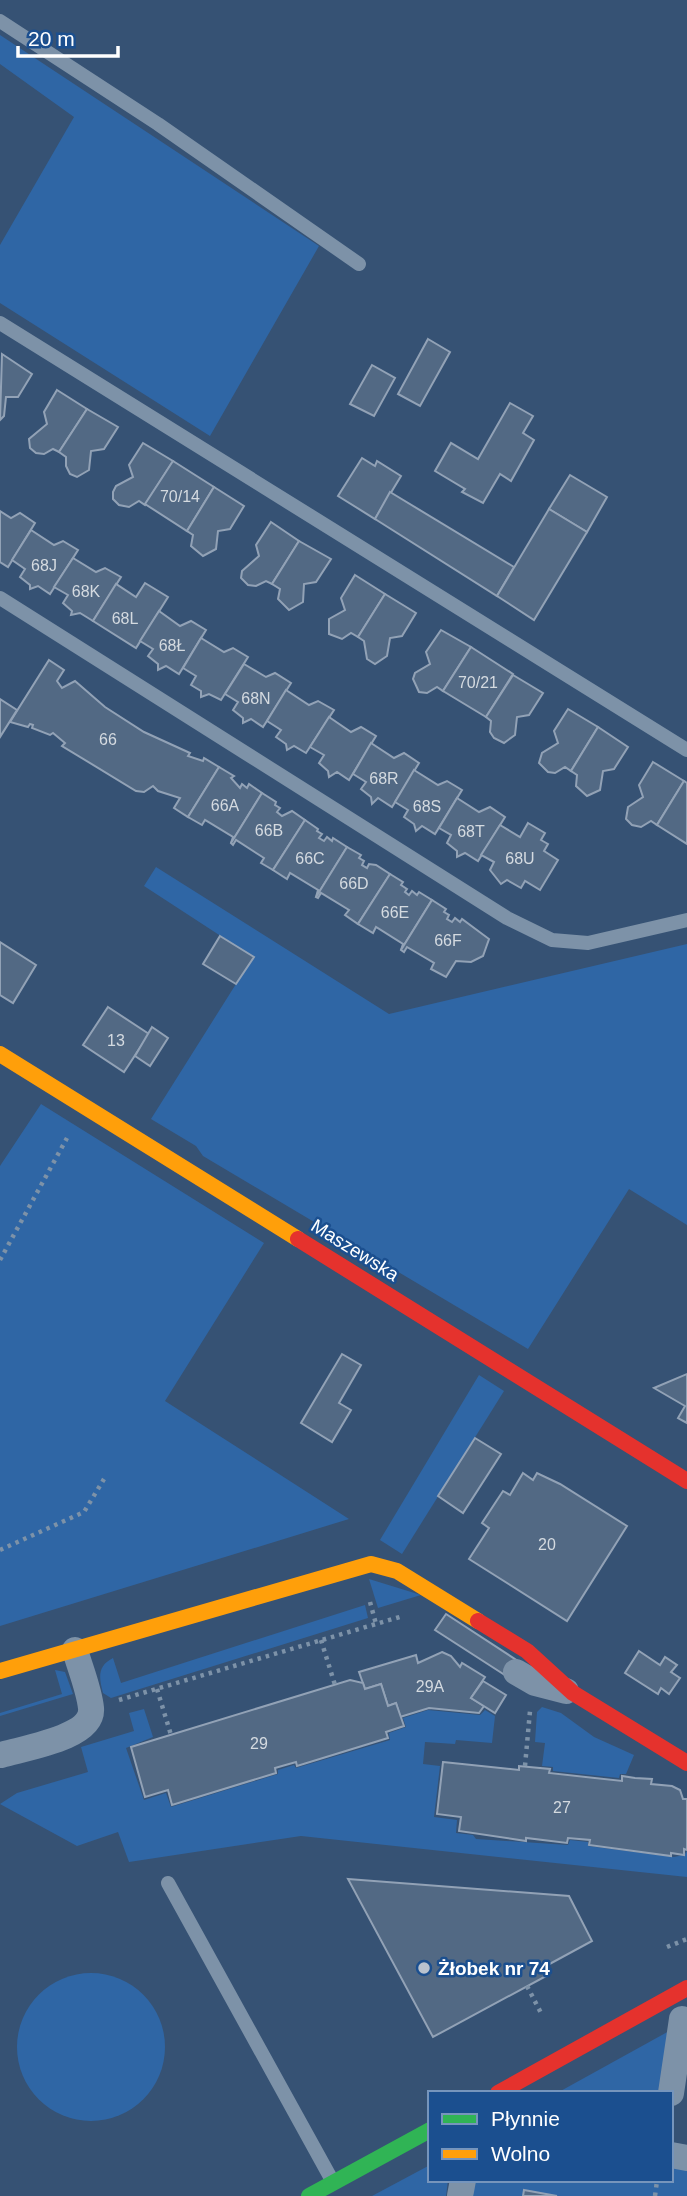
<svg xmlns="http://www.w3.org/2000/svg" width="687" height="2196" viewBox="0 0 687 2196" font-family="Arial,sans-serif">
  <style>
    .green { fill: #2f66a5 }
    .building { fill: #526984; stroke: #92a2b6; stroke-width: 2 }
    .lines { fill: none; stroke-linecap: round; stroke-linejoin: round }
    .path { stroke: #7d92a8; stroke-width: 4.5; stroke-dasharray: 3.5 5; stroke-linecap: butt }
    .lane { stroke: #7d92a8; stroke-width: 14 }
    .street { stroke: #7d92a8; stroke-width: 26 }
    .fast { stroke: #30b455; stroke-width: 16 }
    .slow { stroke: #ff9f0a; stroke-width: 16 }
    .jam { stroke: #e5322d; stroke-width: 16 }
    .poi-dot { fill: #b9c2ce; stroke: #1b4f8f; stroke-width: 2.5 }
    .labels { text-anchor: middle; dominant-baseline: central; stroke-width: 5; stroke-linejoin: round; paint-order: stroke }
    .number-label { font-size: 16px; fill: #d4dae0 }
    .street-label { font-size: 19px; fill: #fff; stroke: #1b4f8f }
    .poi-label { font-size: 19px; font-weight: bold; fill: #fff; stroke: #1b4f8f; text-anchor: start }
  </style>
  <rect width="100%" height="100%" fill="#365274"/>
  <g class="green">
    <polygon points="0,35 319,246 210,436 0,303 0,245 74,117 0,64"/>
    <polygon points="156,867 389,1014 687,944 687,1225 629,1189 528,1349 203,1156 196,1146 151,1119 253,957 144,886"/>
    <polygon points="41,1104 264,1243 165,1401 349,1519 0,1626 0,1166"/>
    <polygon points="479,1375 504,1391 402,1554 380,1540"/>
    <polygon points="369,1579 421,1595 378,1608"/>
    <path d="M365,1605L368,1618L111,1698L103,1693C99,1678 97,1666 113,1658L121,1683Z"/>
    <polygon points="55,1670 65,1672 73,1694 0,1716 0,1713 62,1694"/>
    <polygon points="542,1707 561,1713 594,1737 634,1755 626,1774 620,1774 619,1778 553,1771 553,1767 542,1766 545,1743 535,1742 537,1712"/>
    <polygon points="144,1709 153,1737 126,1748 144,1800 166,1793 171,1807 278,1774 278,1770 294,1765 296,1768 390,1740 389,1733 406,1727 403,1718 428,1710 480,1715 485,1710 495,1716 492,1743 456,1740 455,1744 425,1742 423,1764 440,1766 434,1817 457,1820 456,1833 473,1835 476,1839 568,1845 570,1840 588,1842 588,1846 674,1857 684,1855 687,1851 687,1877 301,1836 129,1862 118,1832 77,1846 0,1804 17,1793 88,1772 81,1747 134,1731 129,1713"/>
    <circle cx="91" cy="2047" r="74"/>
    <polygon points="671,2030 661,2093 557,2093"/>
    <polygon points="430,2165 430,2180 448,2180 446,2196 372,2196"/>
    <polygon points="671,2165 687,2168 687,2196 472,2196 475,2180 671,2180"/>
  </g>
  <g class="building">
    <polygon points="428,339 450,352 420,406 398,394"/>
    <polygon points="2,354 32,374 18,397 6,397 4,416 0,420"/>
    <polygon points="372,365 395,378 374,416 350,404"/>
    <polygon points="57,390 87,409 59,452 53,449 44,454 36,453 30,448 29,439 47,424 44,412"/>
    <polygon points="510,403 533,416 523,433 534,440 511,481 500,474 483,503 462,492 465,489 435,471 451,443 478,459"/>
    <polygon points="87,409 118,427 104,449 91,451 89,470 77,477 70,474 66,466 66,457 59,452"/>
    <polygon points="143,443 173,461 145,505 139,501 129,507 119,505 113,499 113,492 116,486 133,477 129,465"/>
    <polygon points="362,458 375,466 377,461 401,476 375,519 338,496"/>
    <polygon points="173,461 214,487 187,531 145,504"/>
    <polygon points="570,475 607,497 587,532 549,509"/>
    <polygon points="214,487 244,506 230,529 218,531 216,549 203,556 191,546 193,535 187,531"/>
    <polygon points="390,492 514,567 497,596 375,519"/>
    <polygon points="549,509 587,532 534,620 497,596"/>
    <polygon points="0,511 11,518 20,513 35,523 8,567 0,562"/>
    <polygon points="271,522 299,541 272,584 266,581 256,586 248,585 241,578 242,571 259,556 256,545"/>
    <polygon points="31,530 54,545 63,541 78,550 50,594 38,586 30,589 30,585 20,577 25,569 12,560"/>
    <polygon points="299,541 331,559 316,582 304,584 303,602 289,610 278,599 280,589 272,584"/>
    <polygon points="73,558 96,572 105,568 121,577 93,621 80,613 71,615 72,611 63,603 68,595 54,587"/>
    <polygon points="355,575 385,594 358,637 351,633 342,639 329,634 329,619 345,610 341,598"/>
    <polygon points="145,583 168,597 136,648 93,621 116,584 136,597"/>
    <polygon points="385,594 416,613 402,636 390,638 387,656 375,664 367,659 364,641 358,637"/>
    <polygon points="159,611 180,626 191,621 206,630 179,674 166,666 158,670 158,664 148,656 153,649 140,641"/>
    <polygon points="441,630 471,647 443,691 437,687 427,693 419,692 413,679 415,673 430,664 426,652"/>
    <polygon points="201,638 224,652 233,648 248,657 221,700 209,694 201,697 201,691 191,685 196,676 183,668"/>
    <polygon points="471,647 513,674 486,717 443,691"/>
    <polygon points="49,660 64,670 57,681 62,688 75,681 105,707 144,732 190,753 188,756 203,761 204,758 219,767 188,817 174,808 180,798 158,791 153,786 144,792 136,791 62,746 65,743 53,733 50,735 32,728 33,725 30,724 28,727 10,722"/>
    <polygon points="244,664 266,677 275,673 291,683 263,727 251,719 243,723 243,718 233,710 238,702 225,694"/>
    <polygon points="513,675 543,693 529,715 517,717 515,735 504,743 494,738 490,732 491,721 486,717"/>
    <polygon points="286,690 309,705 318,701 334,710 306,753 294,746 287,750 286,744 276,737 281,730 267,721"/>
    <polygon points="0,699 17,710 0,737"/>
    <polygon points="568,709 598,727 571,771 565,767 555,773 548,772 539,763 542,753 558,743 554,731"/>
    <polygon points="329,717 351,732 361,727 376,736 349,780 337,772 329,777 328,771 319,763 324,755 310,747"/>
    <polygon points="598,727 628,747 614,769 603,771 600,790 587,796 576,786 577,775 571,771"/>
    <polygon points="371,743 394,758 404,753 419,763 392,807 378,798 372,804 371,797 361,789 366,782 353,774"/>
    <polygon points="653,762 684,781 657,825 651,821 641,827 632,825 626,819 628,807 643,797 639,785"/>
    <polygon points="219,767 234,776 231,778 240,788 242,784 247,788 249,784 262,793 231,843 233,837 205,820 202,825 188,817"/>
    <polygon points="414,770 438,785 447,781 462,790 435,834 422,826 416,831 414,824 404,817 408,810 395,802"/>
    <polygon points="684,781 687,783 687,844 657,825"/>
    <polygon points="262,793 276,802 275,805 280,808 277,812 282,816 292,811 305,820 273,870 261,863 264,858 236,840 233,845 231,843"/>
    <polygon points="457,798 479,812 490,807 505,817 478,861 465,853 457,857 457,851 447,843 451,835 439,828"/>
    <polygon points="305,820 318,829 317,831 322,834 319,838 324,841 327,837 332,841 333,838 347,847 316,897 318,890 290,873 287,879 273,870"/>
    <polygon points="528,823 545,833 541,840 548,844 544,851 558,860 540,890 525,881 521,888 507,880 501,884 490,870 494,862 481,855 500,825 520,837"/>
    <polygon points="347,847 361,855 359,858 364,861 362,865 367,868 369,864 376,865 390,874 358,924 345,915 349,910 321,893 318,898 316,897"/>
    <polygon points="390,874 403,882 401,885 407,889 405,892 409,895 412,891 417,895 419,892 432,900 401,950 403,944 376,927 373,933 358,924"/>
    <polygon points="432,900 446,909 444,912 449,915 447,919 452,922 455,918 460,922 462,919 489,939 483,956 471,962 456,961 446,977 431,969 434,963 407,947 404,952 401,950"/>
    <polygon points="220,936 254,957 236,984 203,964"/>
    <polygon points="0,942 36,965 13,1003 0,995"/>
    <polygon points="108,1007 149,1034 124,1072 83,1045"/>
    <polygon points="152,1027 168,1038 150,1066 135,1056"/>
    <polygon points="342,1354 361,1365 339,1403 351,1410 332,1442 301,1423"/>
    <polygon points="687,1374 687,1423 678,1418 685,1406 654,1388"/>
    <polygon points="475,1438 501,1454 463,1513 438,1496"/>
    <polygon points="523,1473 533,1480 537,1473 560,1484 627,1526 567,1621 469,1559 489,1528 482,1523 503,1491 510,1495"/>
    <polygon points="446,1614 521,1663 511,1679 435,1630"/>
    <polygon points="639,1651 660,1665 665,1657 677,1665 671,1672 680,1678 669,1694 661,1688 658,1694 625,1673"/>
    <polygon points="442,1652 451,1656 460,1667 462,1663 485,1677 471,1698 484,1706 479,1713 429,1708 400,1717 396,1703 388,1706 381,1684 365,1689 359,1672 416,1655 418,1663"/>
    <polygon points="350,1680 363,1683 365,1689 381,1684 388,1706 396,1703 404,1726 386,1732 388,1738 297,1766 296,1762 275,1768 276,1773 172,1805 168,1790 145,1797 131,1747"/>
    <polygon points="483,1681 506,1695 495,1713 471,1698"/>
    <polygon points="443,1762 519,1770 519,1766 550,1769 549,1773 622,1781 622,1776 635,1778 652,1779 651,1784 672,1786 680,1790 683,1799 687,1799 687,1850 684,1849 684,1855 671,1853 671,1856 589,1845 590,1840 568,1838 567,1843 526,1838 526,1841 459,1831 461,1817 437,1814"/>
    <polygon points="348,1879 569,1896 592,1941 544,1967 548,1975 433,2037"/>
    <polygon points="524,2190 557,2196 523,2196"/>
  </g>
  <g class="lines">
    <g class="path">
      <polyline points="0,1260 67,1138"/>
      <polyline points="0,1550 84,1512 104,1479"/>
      <polyline points="370,1602 376,1624"/>
      <polyline points="321,1640 335,1685"/>
      <polyline points="157,1689 171,1735"/>
      <polyline points="119,1700 403,1616"/>
      <polyline points="525,1766 530,1711"/>
      <polyline points="667,1947 687,1939"/>
      <polyline points="527,1986 541,2013"/>
      <polyline points="655,2196 657,2181"/>
    </g>
    <g class="lane">
      <polyline points="0,21 158,124 359,264"/>
      <polyline points="0,323 687,750"/>
      <polyline points="0,598 507,918 552,940 588,943 687,920"/>
      <polyline points="168,1883 333,2182"/>
    </g>
    <g class="street">
      <polyline points="516,1672 535,1683 566,1691"/>
      <path d="M1,1755C24,1748 94,1738 91,1708C89,1689 80,1668 75,1650"/>
      <polyline points="671,2093 682,2019"/>
      <polyline points="671,2155 687,2158"/>
      <polyline points="460,2196 463,2180"/>
    </g>
    <polyline class="fast" points="309,2196 430,2130"/>
    <g class="slow">
      <polyline points="0,1054 298,1239"/>
      <polyline points="0,1671 371,1564 397,1571 478,1621"/>
    </g>
    <g class="jam">
      <polyline points="298,1239 687,1481"/>
      <polyline points="478,1621 527,1651 573,1693 687,1763"/>
      <polyline points="498,2093 687,1988"/>
    </g>
  </g>
  <circle class="poi-dot" cx="424" cy="1968" r="7"/>
  <g class="labels">
    <g class="number-label">
      <text x="180" y="496">70/14</text>
      <text x="44" y="565">68J</text>
      <text x="86" y="591">68K</text>
      <text x="125" y="618">68L</text>
      <text x="172" y="645">68Ł</text>
      <text x="478" y="682">70/21</text>
      <text x="256" y="698">68N</text>
      <text x="108" y="739">66</text>
      <text x="384" y="778">68R</text>
      <text x="225" y="805">66A</text>
      <text x="427" y="806">68S</text>
      <text x="269" y="830">66B</text>
      <text x="471" y="831">68T</text>
      <text x="310" y="858">66C</text>
      <text x="520" y="858">68U</text>
      <text x="354" y="883">66D</text>
      <text x="395" y="912">66E</text>
      <text x="448" y="940">66F</text>
      <text x="116" y="1040">13</text>
      <text x="547" y="1544">20</text>
      <text x="430" y="1686">29A</text>
      <text x="259" y="1743">29</text>
      <text x="562" y="1807">27</text>
    </g>
    <g class="street-label">
      <text transform="translate(355 1250) rotate(32)">Maszewska</text>
    </g>
    <g class="poi-label">
      <text x="438" y="1968">Żłobek nr 74</text>
    </g>
  </g>
  <rect x="428" y="2091" width="245" height="91" fill="#1b4f8f" stroke="#7695bc" stroke-width="2"/>
  <rect x="442" y="2114" width="35" height="10" fill="#30b455" stroke="#7695bc" stroke-width="2"/>
  <text x="491" y="2126" font-size="21" fill="#ffffff">Płynnie</text>
  <rect x="442" y="2149" width="35" height="10" fill="#ff9f0a" stroke="#7695bc" stroke-width="2"/>
  <text x="491" y="2161" font-size="21" fill="#ffffff">Wolno</text>
  <path d="M18 46v10h100v-10" fill="none" stroke="#ffffff" stroke-width="3.5"/>
  <text x="28" y="46" font-size="21" fill="#ffffff" stroke="#1b4f8f" stroke-width="5" paint-order="stroke">20 m</text>
</svg>
